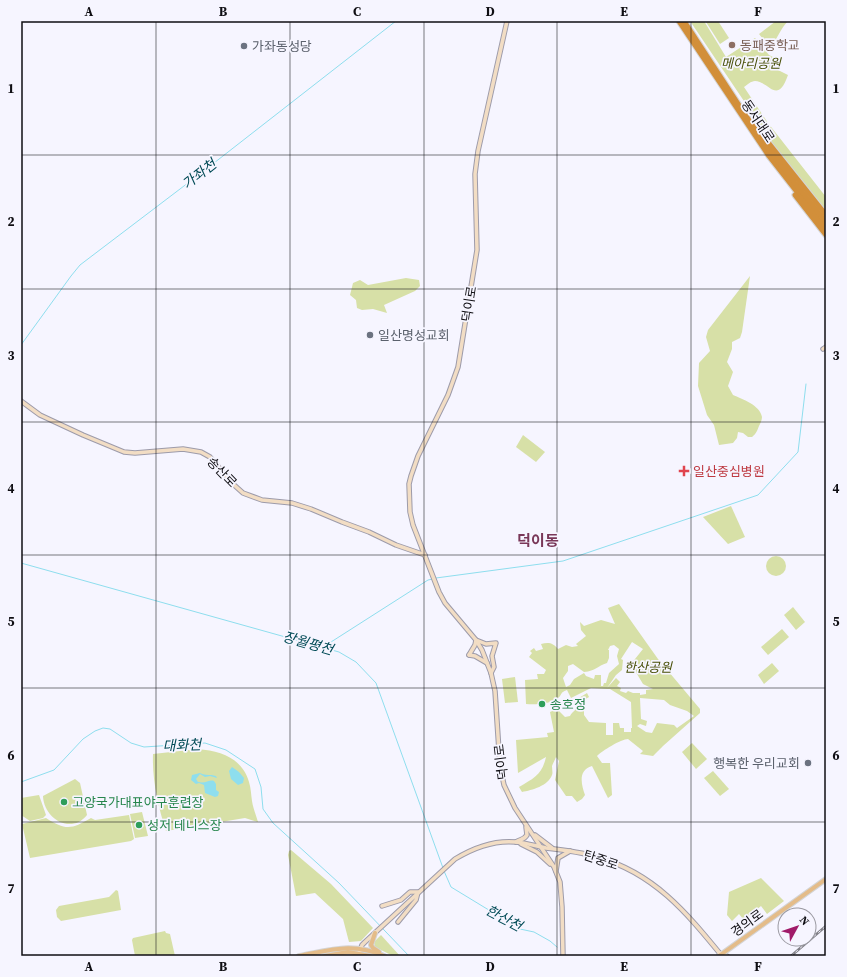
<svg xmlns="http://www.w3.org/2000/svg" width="847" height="977" viewBox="0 0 847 977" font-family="'Source Serif 4','Noto Sans KR',serif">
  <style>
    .green { fill: #d7e0a7; fill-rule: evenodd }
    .water { fill: #8edeee }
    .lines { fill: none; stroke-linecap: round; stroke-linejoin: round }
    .stream { stroke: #8edeee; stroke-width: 1 }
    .secondary-casing { stroke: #9d9baa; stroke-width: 5.5 }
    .primary-casing { stroke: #d4d4d5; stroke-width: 6 }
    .highway-casing { stroke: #d4d4d5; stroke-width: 7 }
    .secondary { stroke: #f2ddc4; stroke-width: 3.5 }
    .primary { stroke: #e4bc89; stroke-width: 4 }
    .highway { stroke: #d28f3a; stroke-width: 5 }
    .rail-casing { stroke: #828188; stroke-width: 2.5 }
    .rail { stroke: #f6f5ff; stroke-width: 1; stroke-dasharray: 3; stroke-linecap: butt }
    .grid { fill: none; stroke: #0f0e13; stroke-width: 1; stroke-opacity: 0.55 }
    .education-dot { fill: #8d6e63; stroke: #f6f5ff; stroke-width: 1.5 }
    .worship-dot { fill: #6b7280; stroke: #f6f5ff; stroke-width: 1.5 }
    .health-dot { fill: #e0444e; stroke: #f6f5ff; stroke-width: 1.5 }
    .leisure-dot { fill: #2e9e5b; stroke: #f6f5ff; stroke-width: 1.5 }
    .labels { text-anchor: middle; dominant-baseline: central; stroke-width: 3.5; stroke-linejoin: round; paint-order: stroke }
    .education-label { font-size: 13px; fill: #785e54; stroke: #f6f5ff; text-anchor: start }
    .worship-label { font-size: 13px; fill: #5b616d; stroke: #f6f5ff; text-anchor: start }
    .park-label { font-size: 13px; font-style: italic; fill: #484f07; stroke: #f6f5ff }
    .street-label { font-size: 13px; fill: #0f0e13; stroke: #f6f5ff }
    .health-label { font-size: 13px; fill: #be3a42; stroke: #f6f5ff; text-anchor: start }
    .leisure-label { font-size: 13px; fill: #27864d; stroke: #f6f5ff; text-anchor: start }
    .water-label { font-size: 14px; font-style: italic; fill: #004a56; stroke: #f6f5ff }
    .quarter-label { font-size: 15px; font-weight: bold; fill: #793758; stroke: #f6f5ff }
    .neatline { fill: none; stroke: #0f0e13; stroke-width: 1.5 }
    .grid-label { font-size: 13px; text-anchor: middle; font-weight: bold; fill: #0f0e13 }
  </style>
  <rect width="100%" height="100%" fill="#f6f5ff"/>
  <g class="green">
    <path d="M690,21H704L726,57L755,38L769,55L781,61L778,70L788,75C777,106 769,81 755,81C751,81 747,85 744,87L768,123L826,197V212L781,156Z"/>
    <polygon points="708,21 718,21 729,38 720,44 706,22"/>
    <path d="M776,21H788C780,29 777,40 770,48L759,34Z"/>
    <path d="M750,276L742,332L740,338L732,342V349L727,362L733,372L728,386L733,395C742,399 760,405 762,417C762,420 760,424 759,426C757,431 756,434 752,437H748L743,433L738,432L737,438L733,443L719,445L714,425L707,415L698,386L699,363L710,351L706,337L708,330Z"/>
    <polygon points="406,278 419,280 420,286 415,291 384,305 387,313 373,309 362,310 357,308 356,300 350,295 353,283 360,280 368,285"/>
    <polygon points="523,435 545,452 536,462 516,447"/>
    <polygon points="731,506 745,537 728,544 703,517"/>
    <circle cx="776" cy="566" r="10"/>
    <path d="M619,604L658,659L700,709V713L663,746L653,756L640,754L643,751L628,739C621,739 602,751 597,756L602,763H610L612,795L608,798L592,766C578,770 581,784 585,795L582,799L577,802L572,796H566L555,780L559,761L556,757C555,760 553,763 552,766C552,769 553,773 552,775C548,786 532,790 522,792L519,787C534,778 542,775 546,757L518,773L516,740L548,737L547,733L554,732L550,712L557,709L565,717L570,716C574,708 578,713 574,701L587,693L589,697L584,700V715L589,722L606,723V735H613V723H619L620,728H624V732H631V728H632L631,702L610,689H607L591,688L571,698L567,690C559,693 563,694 558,698C551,704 535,705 526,704L525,680L538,679L537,674H544L546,670L529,657L532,653L530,651L534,648L536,651L543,649L541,644C549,642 553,643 558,649L566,645L572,647L578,646L576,644L586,636L581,630L580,622L584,626L601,620L615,624L608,608ZM632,642L643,649L631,664L643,684L653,689L646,690V694L640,695V693H633L628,691L626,693L620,691L621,688L617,686L620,682L616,678L607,688L616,675L622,670L623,660L621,659ZM614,645L619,649L617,656L619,664L609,673L606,683H604L603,686H601V675H595L594,679L586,676L584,673L574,679L570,685L566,687L563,678L568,671V666L573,664L584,672C596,671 597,666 607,663L609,658V650H608L610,646ZM640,698L664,700L670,705L687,711L694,716L677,728L674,725L657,723L652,733L646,732L637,726L640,724L646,726L647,721L641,719Z"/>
    <polygon points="793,607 805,622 796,630 784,615"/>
    <polygon points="782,629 789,637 768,655 761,647"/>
    <polygon points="772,663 779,671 764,684 758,675"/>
    <polygon points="515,677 518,702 505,703 502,679"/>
    <polygon points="692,743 707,759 696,769 682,752"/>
    <path d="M198,749C221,751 242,758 249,782C251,788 251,795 252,801C253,808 256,815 258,822L245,818L166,831C158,807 152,779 153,754Z"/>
    <polygon points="713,771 729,789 720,796 704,778"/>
    <path d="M75,779L80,783L87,815C71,835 44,819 43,796Z"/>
    <polygon points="39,795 46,815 43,818 30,821 21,815 21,798"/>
    <polygon points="142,812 148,836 135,838 130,814"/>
    <path d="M129,815L134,839L131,841L30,858L22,824L46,818C66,831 72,829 91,818L95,820Z"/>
    <polygon points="291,850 331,884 373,928 361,941 349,942 343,919 315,893 296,896 288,855 289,851"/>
    <polygon points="761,878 784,901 767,914 761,906 744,920 739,914 732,921 727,915 729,892"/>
    <polygon points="116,890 118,891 121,910 61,921 57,917 56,910 59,906 109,897"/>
    <polygon points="165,931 166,933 170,934 175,956 135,956 132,940 133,938"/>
    <polygon points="381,935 400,956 393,956 375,947 374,942"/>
  </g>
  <g class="water">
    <polygon points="232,767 239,772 244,778 243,783 238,785 231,779 229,771"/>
    <path d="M200,773C206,776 210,774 216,776L217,778L210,776L205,777L200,774L196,779L198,782C206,784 209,779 214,781L216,784V790L219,792L218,796L215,797L205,793L204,785L199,783L196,784L191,780L192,775Z"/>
  </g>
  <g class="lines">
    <g class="stream">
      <polyline points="21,345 71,276 80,265 205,170 396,21"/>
      <polyline points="21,563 339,652 356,662 376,683 443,868"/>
      <polyline points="436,578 563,561 758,495 798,452 806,384"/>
      <polyline points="324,648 331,642 428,580 433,579"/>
      <polyline points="21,782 54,770 83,739 95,731 103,728 110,729 131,743 144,747 205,743 226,750 255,769 261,787 263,809 273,823 339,883 409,956"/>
      <polyline points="444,871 451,887 520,929 534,932 550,941 557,947"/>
    </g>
    <defs>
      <g id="secondary">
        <polyline points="507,21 478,151 475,174 477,250 458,367 448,395 418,456 411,476 409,484 410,512 413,525 439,592 445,603 476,640 482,650 491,673 495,691 500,766 504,785 515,808 554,867 560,882 562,907 563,956"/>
        <polyline points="823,349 826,347"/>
        <polyline points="21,401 40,415 83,435 124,452 135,453 183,449 201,452 210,457 233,484 243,493 262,500 292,503 311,509 342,522 369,532 396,545 425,555"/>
        <polyline points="469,655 475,645 476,640 486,644 496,643 492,656 494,667 491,673"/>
        <polyline points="469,655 475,656 487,663"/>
        <polyline points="535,835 552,848"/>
        <path d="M516,842C520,839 524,840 527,835L526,827"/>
        <polyline points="521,844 537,852 550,864"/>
        <polyline points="556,871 558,858 570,851"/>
        <polyline points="382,906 401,900 410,892 418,892 416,900 398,922"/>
        <path d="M359,953L362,945L365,942L455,859C473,848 495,840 516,842C526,843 536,846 546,848C564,850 581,852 597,857C654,873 686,912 722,956"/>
        <polyline points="721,954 727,956"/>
      </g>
      <g id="primary">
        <polyline points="375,933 371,945 373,948 379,952"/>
        <path d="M299,956C331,950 353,942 384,956"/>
        <polyline points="325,956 348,952 370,956"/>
        <polyline points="719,956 826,879"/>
      </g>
      <g id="highway">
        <polyline points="679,21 769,156 826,229"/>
        <polyline points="684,21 744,113 772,154 826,222"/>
        <polyline points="767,141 826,215"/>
        <polyline points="795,195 826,235"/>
      </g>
    </defs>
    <use href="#secondary" class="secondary-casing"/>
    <use href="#primary" class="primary-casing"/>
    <use href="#highway" class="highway-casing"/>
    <use href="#secondary" class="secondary"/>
    <use href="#primary" class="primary"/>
    <use href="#highway" class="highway"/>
    <defs>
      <polyline id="rail" points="791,956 826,926"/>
    </defs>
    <use href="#rail" class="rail-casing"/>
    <use href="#rail" class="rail"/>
  </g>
  <path class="grid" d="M156,21V956M290,21V956M424,21V956M557,21V956M691,21V956M21,155H826M21,289H826M21,422H826M21,555H826M21,688H826M21,822H826"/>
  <circle class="education-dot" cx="732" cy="45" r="4"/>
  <g class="worship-dot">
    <circle cx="244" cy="46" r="4"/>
    <circle cx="370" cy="335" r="4"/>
    <circle cx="808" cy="763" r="4"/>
  </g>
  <path class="health-dot" d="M682 465h4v4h4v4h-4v4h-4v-4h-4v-4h4z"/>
  <g class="leisure-dot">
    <circle cx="542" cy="704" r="4"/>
    <circle cx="64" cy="802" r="4"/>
    <circle cx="139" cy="825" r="4"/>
  </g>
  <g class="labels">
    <g class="education-label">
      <text x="740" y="45">동패중학교</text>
    </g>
    <g class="worship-label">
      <text x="252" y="46">가좌동성당</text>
      <text x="378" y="335">일산명성교회</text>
      <text x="800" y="763" text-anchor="end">행복한 우리교회</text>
    </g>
    <g class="park-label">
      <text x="751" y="63">메아리공원</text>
      <text x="648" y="667">한산공원</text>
    </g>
    <g class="street-label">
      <text transform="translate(758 121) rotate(56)">동서대로</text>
      <text transform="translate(469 304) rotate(-81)">덕이로</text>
      <text transform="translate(222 472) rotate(46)">송산로</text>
      <text transform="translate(501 762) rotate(-97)">덕이로</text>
      <text transform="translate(601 860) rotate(18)">탄중로</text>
      <text transform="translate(747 923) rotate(-36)">경의로</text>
    </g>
    <g class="health-label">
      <text x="693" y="471">일산중심병원</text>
    </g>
    <g class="leisure-label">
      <text x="550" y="704">송호정</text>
      <text x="72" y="802">고양국가대표야구훈련장</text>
      <text x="147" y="825">성저 테니스장</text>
    </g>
    <g class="water-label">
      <text transform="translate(199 174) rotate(-38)">가좌천</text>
      <text transform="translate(308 643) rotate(16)">장월평천</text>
      <text transform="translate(182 745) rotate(-2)">대화천</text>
      <text transform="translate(504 918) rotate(28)">한산천</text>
    </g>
    <g class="quarter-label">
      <text x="538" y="540">덕이동</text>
    </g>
  </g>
  <rect width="847" height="977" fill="none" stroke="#f6f5ff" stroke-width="44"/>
  <g transform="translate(797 927) rotate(50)"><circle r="19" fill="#f6f5ff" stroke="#9a99a1"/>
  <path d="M0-3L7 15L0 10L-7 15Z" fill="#a01a69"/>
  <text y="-6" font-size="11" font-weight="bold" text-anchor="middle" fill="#0f0e13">N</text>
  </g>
  <rect x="22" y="22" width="803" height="933" class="neatline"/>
  <g class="grid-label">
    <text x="89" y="16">A</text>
    <text x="223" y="16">B</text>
    <text x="357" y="16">C</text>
    <text x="490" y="16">D</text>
    <text x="624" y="16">E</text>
    <text x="758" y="16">F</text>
    <text x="11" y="93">1</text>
    <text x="836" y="93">1</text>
    <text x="11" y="226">2</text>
    <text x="836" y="226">2</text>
    <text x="11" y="360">3</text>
    <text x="836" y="360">3</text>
    <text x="11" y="493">4</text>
    <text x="836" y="493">4</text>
    <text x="11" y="626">5</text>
    <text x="836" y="626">5</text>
    <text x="11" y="760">6</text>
    <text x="836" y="760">6</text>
    <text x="11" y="893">7</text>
    <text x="836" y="893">7</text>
    <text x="89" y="971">A</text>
    <text x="223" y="971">B</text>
    <text x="357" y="971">C</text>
    <text x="490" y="971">D</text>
    <text x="624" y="971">E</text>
    <text x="758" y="971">F</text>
  </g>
</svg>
